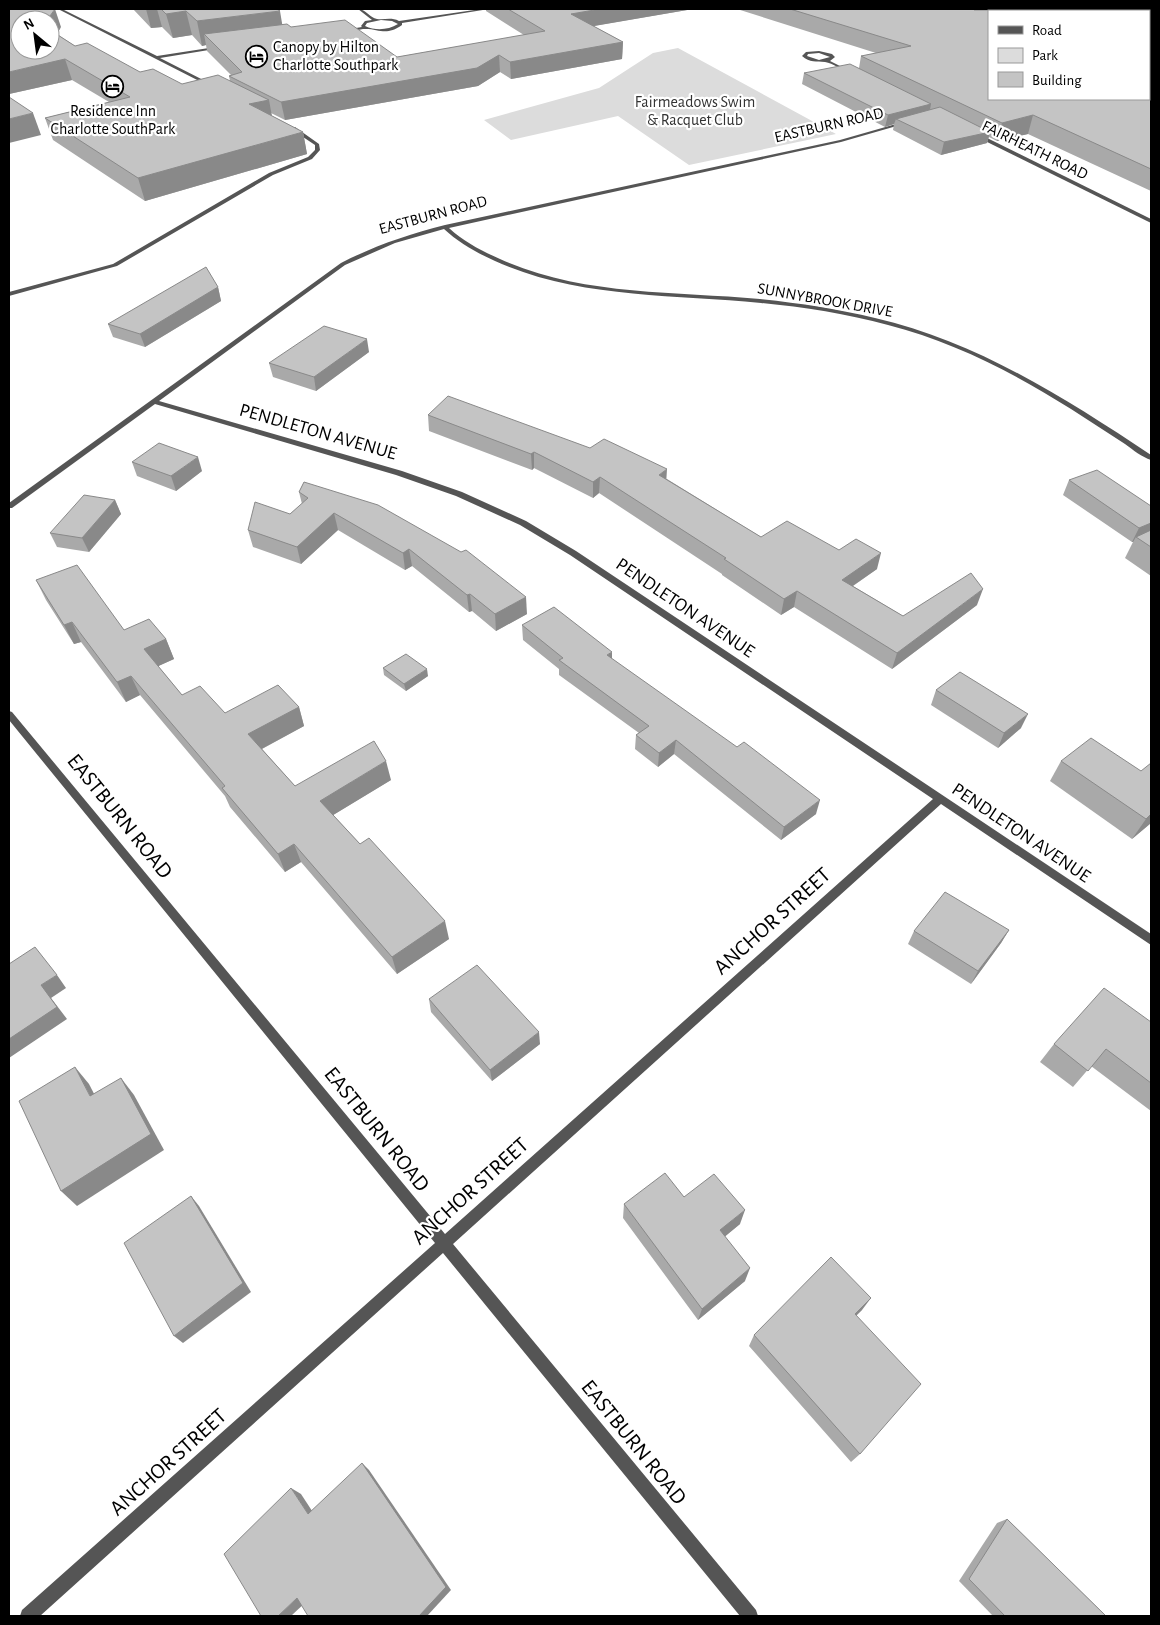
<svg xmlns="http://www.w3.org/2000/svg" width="1160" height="1625" viewBox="0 0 1160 1625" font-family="'Alegreya Sans',sans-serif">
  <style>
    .green { fill: #dcdcdc }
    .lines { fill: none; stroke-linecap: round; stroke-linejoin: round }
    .minor { fill: #555; fill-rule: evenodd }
    .wall { fill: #a9a9a9 }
    .shaded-wall { fill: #898989 }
    .building { fill: #c4c4c4; stroke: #898989; fill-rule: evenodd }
    .labels { text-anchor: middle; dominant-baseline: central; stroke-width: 4.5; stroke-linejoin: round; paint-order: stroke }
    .far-poi-label { font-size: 16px; fill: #000; stroke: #fff; text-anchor: start }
    .far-park-label { font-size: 16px; fill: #333; stroke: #fff }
    .far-street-label { font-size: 16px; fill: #000; stroke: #fff }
    .street-label { font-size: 19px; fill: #000; stroke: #fff }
    .near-street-label { font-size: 22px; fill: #000; stroke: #fff }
  </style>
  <rect width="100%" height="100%" fill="#fff"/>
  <polygon class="green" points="678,48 836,134 689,165 618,116 511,140 484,120 599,88 653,53"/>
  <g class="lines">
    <g class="minor">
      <polygon points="58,9 62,9 157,56 222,46 221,48 160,58 213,85 209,86"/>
      <path d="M358,9C366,9 370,18 377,19C385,20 391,17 399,21L481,9H489L402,23V25C385,37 379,28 363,29C356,30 349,32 343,32L344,30L362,27L361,26L365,21L372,20ZM381,20L392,21L398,24C388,30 376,31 365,26L367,23Z"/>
      <path d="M819,51L832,54L835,57L830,61L852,72L848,73C842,70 833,63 825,62C816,61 810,63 802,56L806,52ZM819,53L830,57L819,60L807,56L808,54Z"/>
      <path d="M903,122L907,123L841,142L449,228C464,242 482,251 500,259C582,296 673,291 760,299C799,303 838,309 875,318C978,342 1065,398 1151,455V460C1142,457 1133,450 1125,444C1107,432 1089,421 1071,409C1014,373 954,342 888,325C847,314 803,307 761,303C672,294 579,299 495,261C477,253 459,243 444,229L395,243L345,265L159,401L402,471L462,492L526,521L576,551L1151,934V945L941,804L453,1244L756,1610L758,1616H740L443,1253L40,1616H20L22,1610L435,1243L9,720V711L12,712L445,1234L933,799L570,555L520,525L456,496L396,475L155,404L12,508H9V503L341,263C374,246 409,234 445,225L840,140Z"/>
      <polygon points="291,127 295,127 319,144 320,150 312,159 273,175 117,266 9,296 9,292 113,264 269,173 308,157 315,150 315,145 291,129"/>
      <polygon points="975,134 979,134 1151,219 1151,223 975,136"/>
    </g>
  </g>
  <g class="wall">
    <polygon points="133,9 277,9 282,25 397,57 524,35 486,11 486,9 693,9 593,26 623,42 622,59 511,79 500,72 478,86 285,120 271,113 272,116 303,132 307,154 145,201 53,140 45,118 109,102 72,80 9,94 61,27 57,34 75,46 140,72 182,84 230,81 229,76 231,75 207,51 206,45 202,46 192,35 173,38 162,27 151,28"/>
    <polygon points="737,9 1151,9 1151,191 1028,134 997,141 989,137 987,143 941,155 893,130 894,124 885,127 802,84 804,73 859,68 861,56 876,53"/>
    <polygon points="218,287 221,301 145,347 113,337 108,324"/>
    <polygon points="369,352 316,391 273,377 269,363"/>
    <polygon points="428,415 667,479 761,537 839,550 877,569 853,586 903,616 977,605 892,669 794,607 781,615 722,575 722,574 599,493 593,498 534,468 532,470 429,431"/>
    <polygon points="132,462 202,471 176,491 137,476"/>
    <polygon points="1069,480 1151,506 1151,576 1125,558 1133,542 1132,542 1063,495"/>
    <polygon points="304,482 527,614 496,631 472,611 469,612 412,566 405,570 338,530 301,564 253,547 248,530 290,514 302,504 299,492"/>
    <polygon points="115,500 121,514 89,552 57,547 50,533"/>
    <polygon points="36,580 124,630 166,639 174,659 158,666 182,695 225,713 299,707 304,726 262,749 295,786 391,780 333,815 449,939 397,974 301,862 285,872 230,807 225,796 140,695 126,702 81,642 74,644 46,600"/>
    <polygon points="522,625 612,659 816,814 781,840 674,754 658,767 635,749 636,735 639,733 559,675 559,669 523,640"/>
    <polygon points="383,668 428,676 406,691 384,675"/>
    <polygon points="936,690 1021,728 998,748 931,705"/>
    <polygon points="1061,761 1141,771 1151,823 1132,839 1050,781"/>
    <polygon points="1009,930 1001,943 971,984 908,944 914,931"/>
    <polygon points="429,999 540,1044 492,1081 431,1012"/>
    <polygon points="1151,1022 1151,1111 1091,1066 1073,1087 1040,1062 1054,1044"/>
    <polygon points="684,1197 740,1224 725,1236 745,1281 698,1320 623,1218 624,1204"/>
    <polygon points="862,1310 856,1315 860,1454 851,1462 749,1346 754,1335"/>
    <polygon points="1007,1519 1106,1616 993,1616 959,1581 997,1523"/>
  </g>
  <g class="shaded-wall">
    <polygon points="55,9 61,27 50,46 50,20 47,20"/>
    <polygon points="146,9 157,9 162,27 151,28"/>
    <polygon points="600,9 693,9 571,30 571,14"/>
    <polygon points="186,11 192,35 173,38 166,14"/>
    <polygon points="280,11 284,35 204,34 206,45 202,46 197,21"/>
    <polygon points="623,42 622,59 511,79 510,62"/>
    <polygon points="499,55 500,72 478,86 285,120 281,102"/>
    <polygon points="65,59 72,80 9,94 9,72"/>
    <polygon points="269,100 273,122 249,104"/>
    <polygon points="931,104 929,115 896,119 894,124 885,127 888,115"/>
    <polygon points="33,113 41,135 9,143 9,119"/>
    <polygon points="1033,115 1028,134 997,141 1002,123"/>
    <polygon points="303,132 307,154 145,201 138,178"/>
    <polygon points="990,132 987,143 941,155 944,142"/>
    <polygon points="218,287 221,301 145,347 140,334"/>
    <polygon points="367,339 369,352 316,391 314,377"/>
    <polygon points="534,452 534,468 532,470 531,454"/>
    <polygon points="198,457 202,471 176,491 171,476"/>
    <polygon points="667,469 666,485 659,475"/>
    <polygon points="600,477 599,493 593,498 593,482"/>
    <polygon points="115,500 121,514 89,552 82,538"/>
    <polygon points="334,513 338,530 301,564 297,547"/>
    <polygon points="1151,523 1151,534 1136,537 1133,542 1132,542 1139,528"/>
    <polygon points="409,549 412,566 405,570 403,553"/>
    <polygon points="881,553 877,569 838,596 842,580"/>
    <polygon points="983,589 977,605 892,669 897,653"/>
    <polygon points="797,591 794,607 781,615 784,599"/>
    <polygon points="470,594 472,611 469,612 467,595"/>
    <polygon points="526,597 527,614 496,631 495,614"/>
    <polygon points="72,622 81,642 74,644 64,625"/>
    <polygon points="166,639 174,659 152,669 144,649"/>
    <polygon points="612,652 612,666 607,655"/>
    <polygon points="427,669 428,676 406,691 404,684"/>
    <polygon points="131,676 140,695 126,702 117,682"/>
    <polygon points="299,707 304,726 254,753 248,734"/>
    <polygon points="1028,714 1021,728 998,748 1004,733"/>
    <polygon points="676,740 674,754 658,767 659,753"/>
    <polygon points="386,761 391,780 325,820 320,801"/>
    <polygon points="820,800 816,814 781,840 784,827"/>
    <polygon points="1151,814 1151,823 1132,839 1146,819"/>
    <polygon points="294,844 301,862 285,872 278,854"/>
    <polygon points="445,921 449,939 397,974 392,957"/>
    <polygon points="1009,930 1001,943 971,984 978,971"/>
    <polygon points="57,975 66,988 51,998 67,1019 9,1058 9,1039 41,985"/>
    <polygon points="539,1032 540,1044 492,1081 490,1070"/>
    <polygon points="75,1067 89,1084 104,1113 90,1096"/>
    <polygon points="121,1078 134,1095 164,1150 77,1206 61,1191"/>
    <polygon points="191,1196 199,1206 251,1292 183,1343 174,1336"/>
    <polygon points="745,1210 740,1224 716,1244 720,1230"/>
    <polygon points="750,1268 745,1281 698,1320 702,1309"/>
    <polygon points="871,1298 862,1310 846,1326 855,1314"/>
    <polygon points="362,1463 369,1470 451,1590 427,1616 419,1616"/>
    <polygon points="291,1488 301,1494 318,1520 308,1514"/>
    <polygon points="297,1598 307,1601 291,1616 278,1616"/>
  </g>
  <g class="building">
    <polygon points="9,9 55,9 47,20 20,20 20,50 50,50 50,30 75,46 87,43 140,72 153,69 182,84 218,75 269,100 249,104 303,132 138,178 45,118 130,97 65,59 9,72"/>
    <polygon points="161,9 277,9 280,11 197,21 186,11 166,14"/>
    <polygon points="508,9 600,9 571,14 623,42 510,62 499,55 477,68 281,102 229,76 242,72 204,34 287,24 291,27 345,20 397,57 545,31"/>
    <path d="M790,9H973L974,10H994V9H1151V169L1033,115L1002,123L861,56L911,46ZM989,11H1149V99H989Z"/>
    <polygon points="850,64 931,104 888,115 804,73"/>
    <polygon points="9,97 33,113 9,119"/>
    <polygon points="940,107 990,132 944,142 896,119"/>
    <polygon points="206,267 218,287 140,334 108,324"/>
    <polygon points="324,326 367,339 314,377 269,363"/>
    <polygon points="448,396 590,448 604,439 667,469 659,475 761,537 787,521 839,550 856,539 881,553 842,580 903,616 971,573 983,589 897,653 797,591 784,599 724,559 726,558 600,477 593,482 534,452 531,454 428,415"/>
    <polygon points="159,443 198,457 171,476 132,462"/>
    <polygon points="1097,470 1151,506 1151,523 1139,528 1069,480"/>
    <polygon points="304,482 378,505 461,552 466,550 526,597 495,614 470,594 467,595 409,549 403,553 334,513 297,547 248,530 255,502 290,514 308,498 299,492"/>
    <polygon points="84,495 115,500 82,538 50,533"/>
    <polygon points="1151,530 1151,547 1136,537"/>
    <polygon points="77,565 124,630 149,619 166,639 144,649 182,695 200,686 225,713 278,685 299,707 248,734 295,786 374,741 386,761 320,801 360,844 369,838 445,921 392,957 294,844 278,854 222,788 225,786 131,676 117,682 72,622 64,625 36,580"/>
    <polygon points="554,607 612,652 607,655 737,747 744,742 820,800 784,827 676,740 659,753 636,735 649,726 559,660 563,658 522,625"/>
    <polygon points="406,654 427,669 404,684 383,668"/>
    <polygon points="960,672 1028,714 1004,733 936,690"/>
    <polygon points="1091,738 1141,771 1151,763 1151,814 1146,819 1061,761"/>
    <polygon points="945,892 1009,930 978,971 914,931"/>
    <polygon points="35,947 57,975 41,985 57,1007 9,1039 9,964"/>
    <polygon points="477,965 539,1032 490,1070 429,999"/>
    <polygon points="1104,988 1151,1022 1151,1083 1106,1049 1088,1071 1054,1044"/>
    <polygon points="75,1067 90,1096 121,1078 151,1134 61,1191 19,1101"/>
    <polygon points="665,1173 684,1197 714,1174 745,1210 720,1230 750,1268 702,1309 624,1204"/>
    <polygon points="191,1196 243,1283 174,1336 124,1243"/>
    <polygon points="831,1257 871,1298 855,1314 921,1384 860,1454 754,1335"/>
    <polygon points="362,1463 446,1587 419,1616 308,1616 297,1598 278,1616 261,1616 224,1554 291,1488 308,1514"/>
    <polygon points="1007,1519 1106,1616 1005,1616 969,1579"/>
  </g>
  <defs>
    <symbol id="hotel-ring" viewBox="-11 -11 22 22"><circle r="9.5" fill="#fff" stroke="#000" stroke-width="1.5"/><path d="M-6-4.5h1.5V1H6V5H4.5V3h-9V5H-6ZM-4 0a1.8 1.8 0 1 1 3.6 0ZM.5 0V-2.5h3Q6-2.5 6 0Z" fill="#000"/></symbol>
  </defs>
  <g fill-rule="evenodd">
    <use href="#hotel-ring" x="244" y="44" width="25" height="25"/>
    <use href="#hotel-ring" x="100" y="74" width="25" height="25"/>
  </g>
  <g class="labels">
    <g class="far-poi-label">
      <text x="273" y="47">Canopy by Hilton<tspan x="273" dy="18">Charlotte Southpark</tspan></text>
      <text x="113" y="111" text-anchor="middle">Residence Inn<tspan x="113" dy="18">Charlotte SouthPark</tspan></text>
    </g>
    <g class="far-park-label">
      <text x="695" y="102">Fairmeadows Swim<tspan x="695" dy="18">&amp; Racquet Club</tspan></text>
    </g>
    <g class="far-street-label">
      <text transform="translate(829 125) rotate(-13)">EASTBURN ROAD</text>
      <text transform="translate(1035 150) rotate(26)">FAIRHEATH ROAD</text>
      <text transform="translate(433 215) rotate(-15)">EASTBURN ROAD</text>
      <text transform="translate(825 300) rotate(10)">SUNNYBROOK DRIVE</text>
    </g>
    <g class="street-label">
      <text transform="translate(318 432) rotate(16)">PENDLETON AVENUE</text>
      <text transform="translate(685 608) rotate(34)">PENDLETON AVENUE</text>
      <text transform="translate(1021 833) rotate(34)">PENDLETON AVENUE</text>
    </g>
    <g class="near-street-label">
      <text transform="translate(120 816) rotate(51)">EASTBURN ROAD</text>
      <text transform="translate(772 921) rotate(-42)">ANCHOR STREET</text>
      <text transform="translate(377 1129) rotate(51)">EASTBURN ROAD</text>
      <text transform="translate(470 1191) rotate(-42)">ANCHOR STREET</text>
      <text transform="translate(634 1442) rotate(51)">EASTBURN ROAD</text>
      <text transform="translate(168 1462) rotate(-42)">ANCHOR STREET</text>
    </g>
  </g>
  <rect width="1160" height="1625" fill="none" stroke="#000000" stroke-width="20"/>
  <rect x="988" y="10" width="162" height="90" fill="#ffffff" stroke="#999999"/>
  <rect x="998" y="26" width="25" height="8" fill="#555555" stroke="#999999"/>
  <text x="1032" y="35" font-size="15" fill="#000000">Road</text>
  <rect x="998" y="48" width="25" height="15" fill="#dcdcdc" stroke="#999999"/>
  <text x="1032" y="60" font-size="15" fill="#000000">Park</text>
  <rect x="998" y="72" width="25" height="15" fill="#c4c4c4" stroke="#999999"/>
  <text x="1032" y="85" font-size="15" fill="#000000">Building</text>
  <g transform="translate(35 35) rotate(331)"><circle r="24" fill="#ffffff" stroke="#999999"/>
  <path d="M0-4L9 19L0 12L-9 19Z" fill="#000000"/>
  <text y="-8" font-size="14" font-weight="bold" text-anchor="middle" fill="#000000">N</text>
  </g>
</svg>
